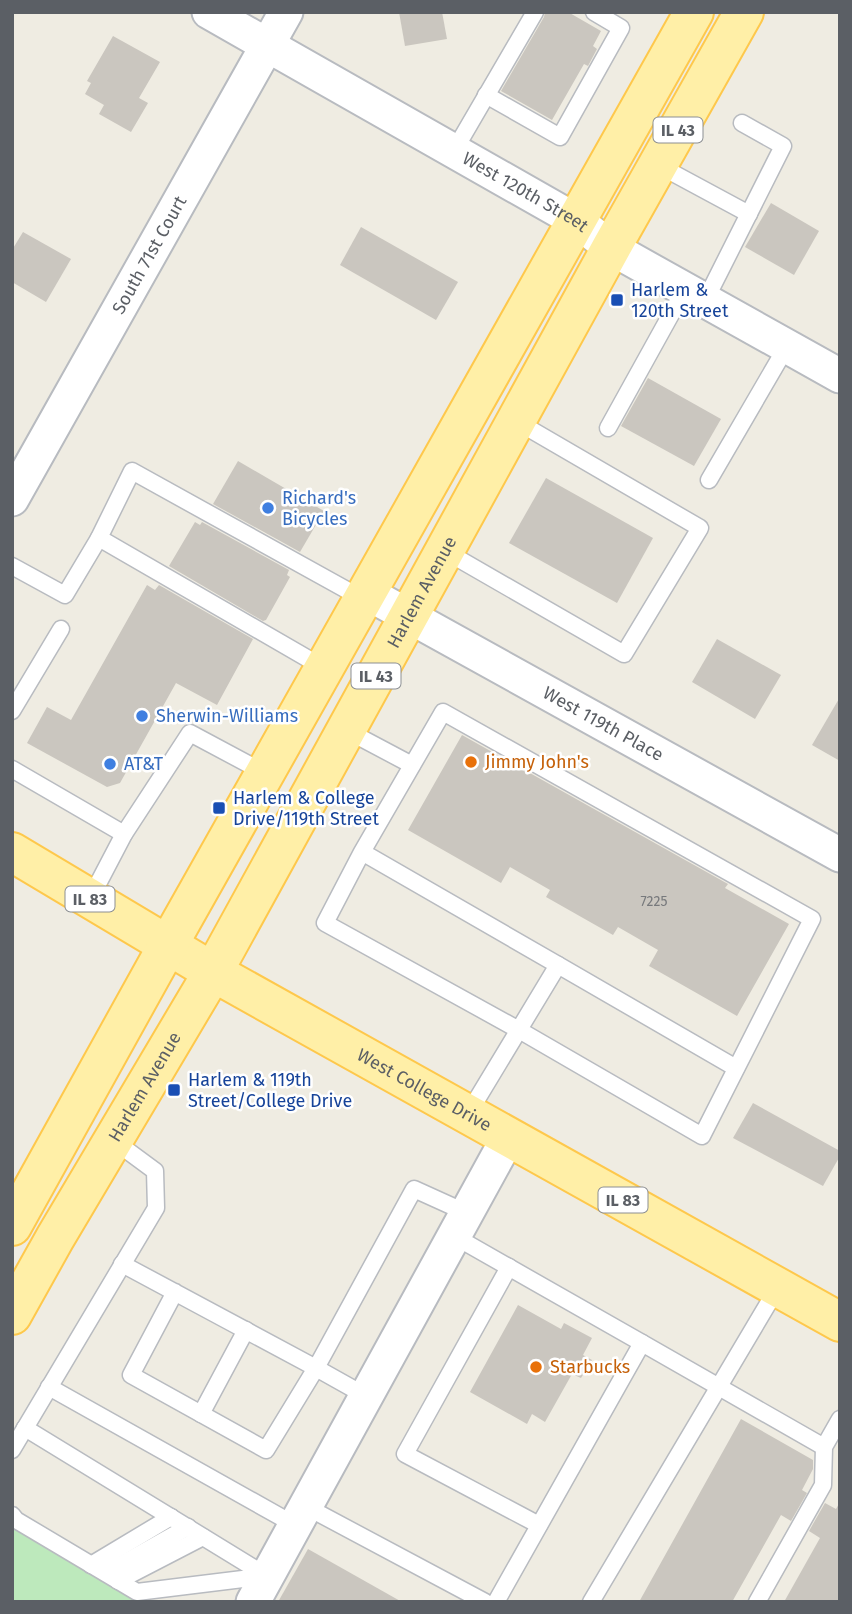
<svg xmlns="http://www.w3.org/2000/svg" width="852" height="1614" viewBox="0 0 852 1614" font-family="'Fira Sans',sans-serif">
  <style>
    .green { fill: #bde9bc }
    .building { fill: #cac6bf }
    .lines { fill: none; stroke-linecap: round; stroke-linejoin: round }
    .service-casing { stroke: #b8bbc0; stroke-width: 19 }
    .minor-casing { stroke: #b8bbc0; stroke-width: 37 }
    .primary-casing { stroke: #fec84c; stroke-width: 42 }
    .service { stroke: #fff; stroke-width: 16 }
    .minor { stroke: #fff; stroke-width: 33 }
    .primary { stroke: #ffefa7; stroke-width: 38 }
    .transit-dot { fill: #1a4fb4; stroke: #fff; stroke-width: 2.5 }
    .shop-dot { fill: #3f7fe0; stroke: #fff; stroke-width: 2.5 }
    .food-dot { fill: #e8710a; stroke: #fff; stroke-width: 2.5 }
    .labels { text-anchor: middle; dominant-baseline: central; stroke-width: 5; stroke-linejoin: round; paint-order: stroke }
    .number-label { font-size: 14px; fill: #77797c }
    .shield { fill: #fff; stroke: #8c8f93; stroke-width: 2 }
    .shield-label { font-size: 16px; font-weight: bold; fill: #5b5f65 }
    .street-label { font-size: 18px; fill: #5b5f65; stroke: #fff }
    .transit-label { font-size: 18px; fill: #164399; stroke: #fff; text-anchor: start }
    .shop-label { font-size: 18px; fill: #366cbe; stroke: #fff; text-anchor: start }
    .food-label { font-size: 18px; fill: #c56008; stroke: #fff; text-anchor: start }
  </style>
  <rect width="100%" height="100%" fill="#efece2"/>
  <polygon class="green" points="12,1527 137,1602 12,1602"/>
  <g class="building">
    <polygon points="399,12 442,12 447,39 405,46"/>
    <polygon points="545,12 568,12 601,31 593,46 597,49 588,66 584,64 552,120 501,91 544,17"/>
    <polygon points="113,36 160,62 139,98 148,103 131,132 99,114 104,105 85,94 91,83 87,81"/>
    <polygon points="771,203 819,231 794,275 745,247"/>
    <polygon points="361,227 458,282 436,320 340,265"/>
    <polygon points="23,232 71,259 46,302 12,282 12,250"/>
    <polygon points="648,378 721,419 694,466 621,426"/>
    <polygon points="238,461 324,511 300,552 213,504"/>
    <polygon points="546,478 653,538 617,603 509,543"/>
    <polygon points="195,522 200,525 202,522 289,570 287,575 290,577 266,620 263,621 169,566"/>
    <polygon points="147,585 155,590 159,585 253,639 217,705 176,683 120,783 107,787 27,743 47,707 71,720"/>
    <polygon points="717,639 781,675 755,719 692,682"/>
    <polygon points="840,697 840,761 812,745"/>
    <polygon points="462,735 728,884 725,888 789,924 737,1016 649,966 658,950 618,927 613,935 546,897 550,890 510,867 501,883 408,830"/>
    <polygon points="753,1103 840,1151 840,1156 823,1186 733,1138"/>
    <polygon points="518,1305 561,1329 564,1323 592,1338 583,1355 592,1360 581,1378 572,1374 545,1422 532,1414 527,1424 470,1392"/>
    <polygon points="741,1419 813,1460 813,1469 802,1490 807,1493 791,1521 781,1515 732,1602 639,1602"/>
    <polygon points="840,1502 840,1602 784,1602 820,1538 809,1531 825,1503 836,1509"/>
    <polygon points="308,1549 402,1602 278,1602"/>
  </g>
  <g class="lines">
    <defs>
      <g id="service">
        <polyline points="486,95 560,137 621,28 594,12"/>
        <polyline points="454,151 535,12"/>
        <polyline points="658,165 749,214"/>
        <polyline points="705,301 783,146 742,123"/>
        <polyline points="608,428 685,289"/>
        <polyline points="709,480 787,346"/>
        <polyline points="445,551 624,654 700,528 516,421"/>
        <polyline points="12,566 65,595 99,538"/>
        <polyline points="324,668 99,538 132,471 363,599"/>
        <polyline points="12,711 61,629"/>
        <polyline points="346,730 412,765"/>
        <polyline points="12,769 124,834"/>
        <polyline points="362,852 325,923 519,1030 702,1136 812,919 443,712 362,852 558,965 468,1114"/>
        <polyline points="90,899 124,834 190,733 265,773"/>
        <polyline points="558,965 736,1068"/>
        <polyline points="454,1236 642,1343"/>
        <polyline points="122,1264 316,1368 266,1450 131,1375 175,1292"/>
        <polyline points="509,1267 405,1454 539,1525"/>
        <polyline points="49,1387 295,1525"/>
        <polyline points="366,1396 316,1368 414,1189 467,1213"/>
        <polyline points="201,1414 246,1330"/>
        <polyline points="25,1428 267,1576"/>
        <polyline points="12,1450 156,1208 155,1171 113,1140"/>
        <polyline points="305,1506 485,1602"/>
        <polyline points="12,1515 16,1520 137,1592 267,1576"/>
        <polyline points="91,1565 171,1517"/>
        <polyline points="106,1573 188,1527"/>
        <polyline points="118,1581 203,1537"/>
        <polyline points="496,1602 642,1343 824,1447"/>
        <polyline points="591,1602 778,1287"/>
        <polyline points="757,1602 823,1485 824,1447 840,1419"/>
      </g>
      <g id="minor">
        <path id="s1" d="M209,12L577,221L611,248L840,376"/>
        <path id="s2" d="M12,499L286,12"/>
        <path id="s3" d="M367,593L840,855"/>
        <polyline points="253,1602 509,1136"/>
      </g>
      <g id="primary">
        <path id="s4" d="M12,852L213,972L840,1322"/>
        <polyline points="12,1226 168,945 694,12"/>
        <path id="s5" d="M12,1315L55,1238L213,972L611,248L744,12"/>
      </g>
    </defs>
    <use href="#service" class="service-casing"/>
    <use href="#minor" class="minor-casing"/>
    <use href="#primary" class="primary-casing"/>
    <use href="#service" class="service"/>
    <use href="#minor" class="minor"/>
    <use href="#primary" class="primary"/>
  </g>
  <g class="transit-dot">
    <rect x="610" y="293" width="14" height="14" rx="3.5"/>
    <rect x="212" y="801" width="14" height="14" rx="3.5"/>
    <rect x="167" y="1083" width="14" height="14" rx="3.5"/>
  </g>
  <g class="shop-dot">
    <circle cx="268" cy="508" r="7"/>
    <circle cx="142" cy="716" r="7"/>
    <circle cx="110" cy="764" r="7"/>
  </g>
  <g class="food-dot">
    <circle cx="471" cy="762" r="7"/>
    <circle cx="536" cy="1367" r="7"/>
  </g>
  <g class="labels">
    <g class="number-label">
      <text x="654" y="901">7225</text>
    </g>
    <g class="shield">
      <rect x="653.5" y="117.5" width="49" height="25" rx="5"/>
      <rect x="351.5" y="663.5" width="49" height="25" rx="5"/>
      <rect x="65.5" y="886.5" width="49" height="25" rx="5"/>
      <rect x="598.5" y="1187.5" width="49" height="25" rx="5"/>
    </g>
    <g class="shield-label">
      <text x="678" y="130">IL 43</text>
      <text x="376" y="676">IL 43</text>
      <text x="90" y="899">IL 83</text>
      <text x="623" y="1200">IL 83</text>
    </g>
    <g class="street-label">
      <text stroke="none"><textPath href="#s1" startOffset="364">West 120th Street</textPath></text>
      <text stroke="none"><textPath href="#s2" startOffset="280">South 71st Court</textPath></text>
      <text stroke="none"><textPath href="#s5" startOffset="831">Harlem Avenue</textPath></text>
      <text stroke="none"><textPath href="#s3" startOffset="270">West 119th Place</textPath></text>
      <text stroke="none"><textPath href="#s5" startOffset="264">Harlem Avenue</textPath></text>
      <text stroke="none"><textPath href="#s4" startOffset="476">West College Drive</textPath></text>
    </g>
    <g class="transit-label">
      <text x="631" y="290">Harlem &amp;<tspan x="631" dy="21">120th Street</tspan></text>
      <text x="233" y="798">Harlem &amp; College<tspan x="233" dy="21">Drive/119th Street</tspan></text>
      <text x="188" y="1080">Harlem &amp; 119th<tspan x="188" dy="21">Street/College Drive</tspan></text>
    </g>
    <g class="shop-label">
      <text x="282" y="498">Richard's<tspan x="282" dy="21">Bicycles</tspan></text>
      <text x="156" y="716">Sherwin-Williams</text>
      <text x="124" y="764">AT&amp;T</text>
    </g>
    <g class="food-label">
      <text x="485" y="762">Jimmy John's</text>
      <text x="550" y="1367">Starbucks</text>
    </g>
  </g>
  <rect width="852" height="1614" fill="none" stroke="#5b5f65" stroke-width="28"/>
</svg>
